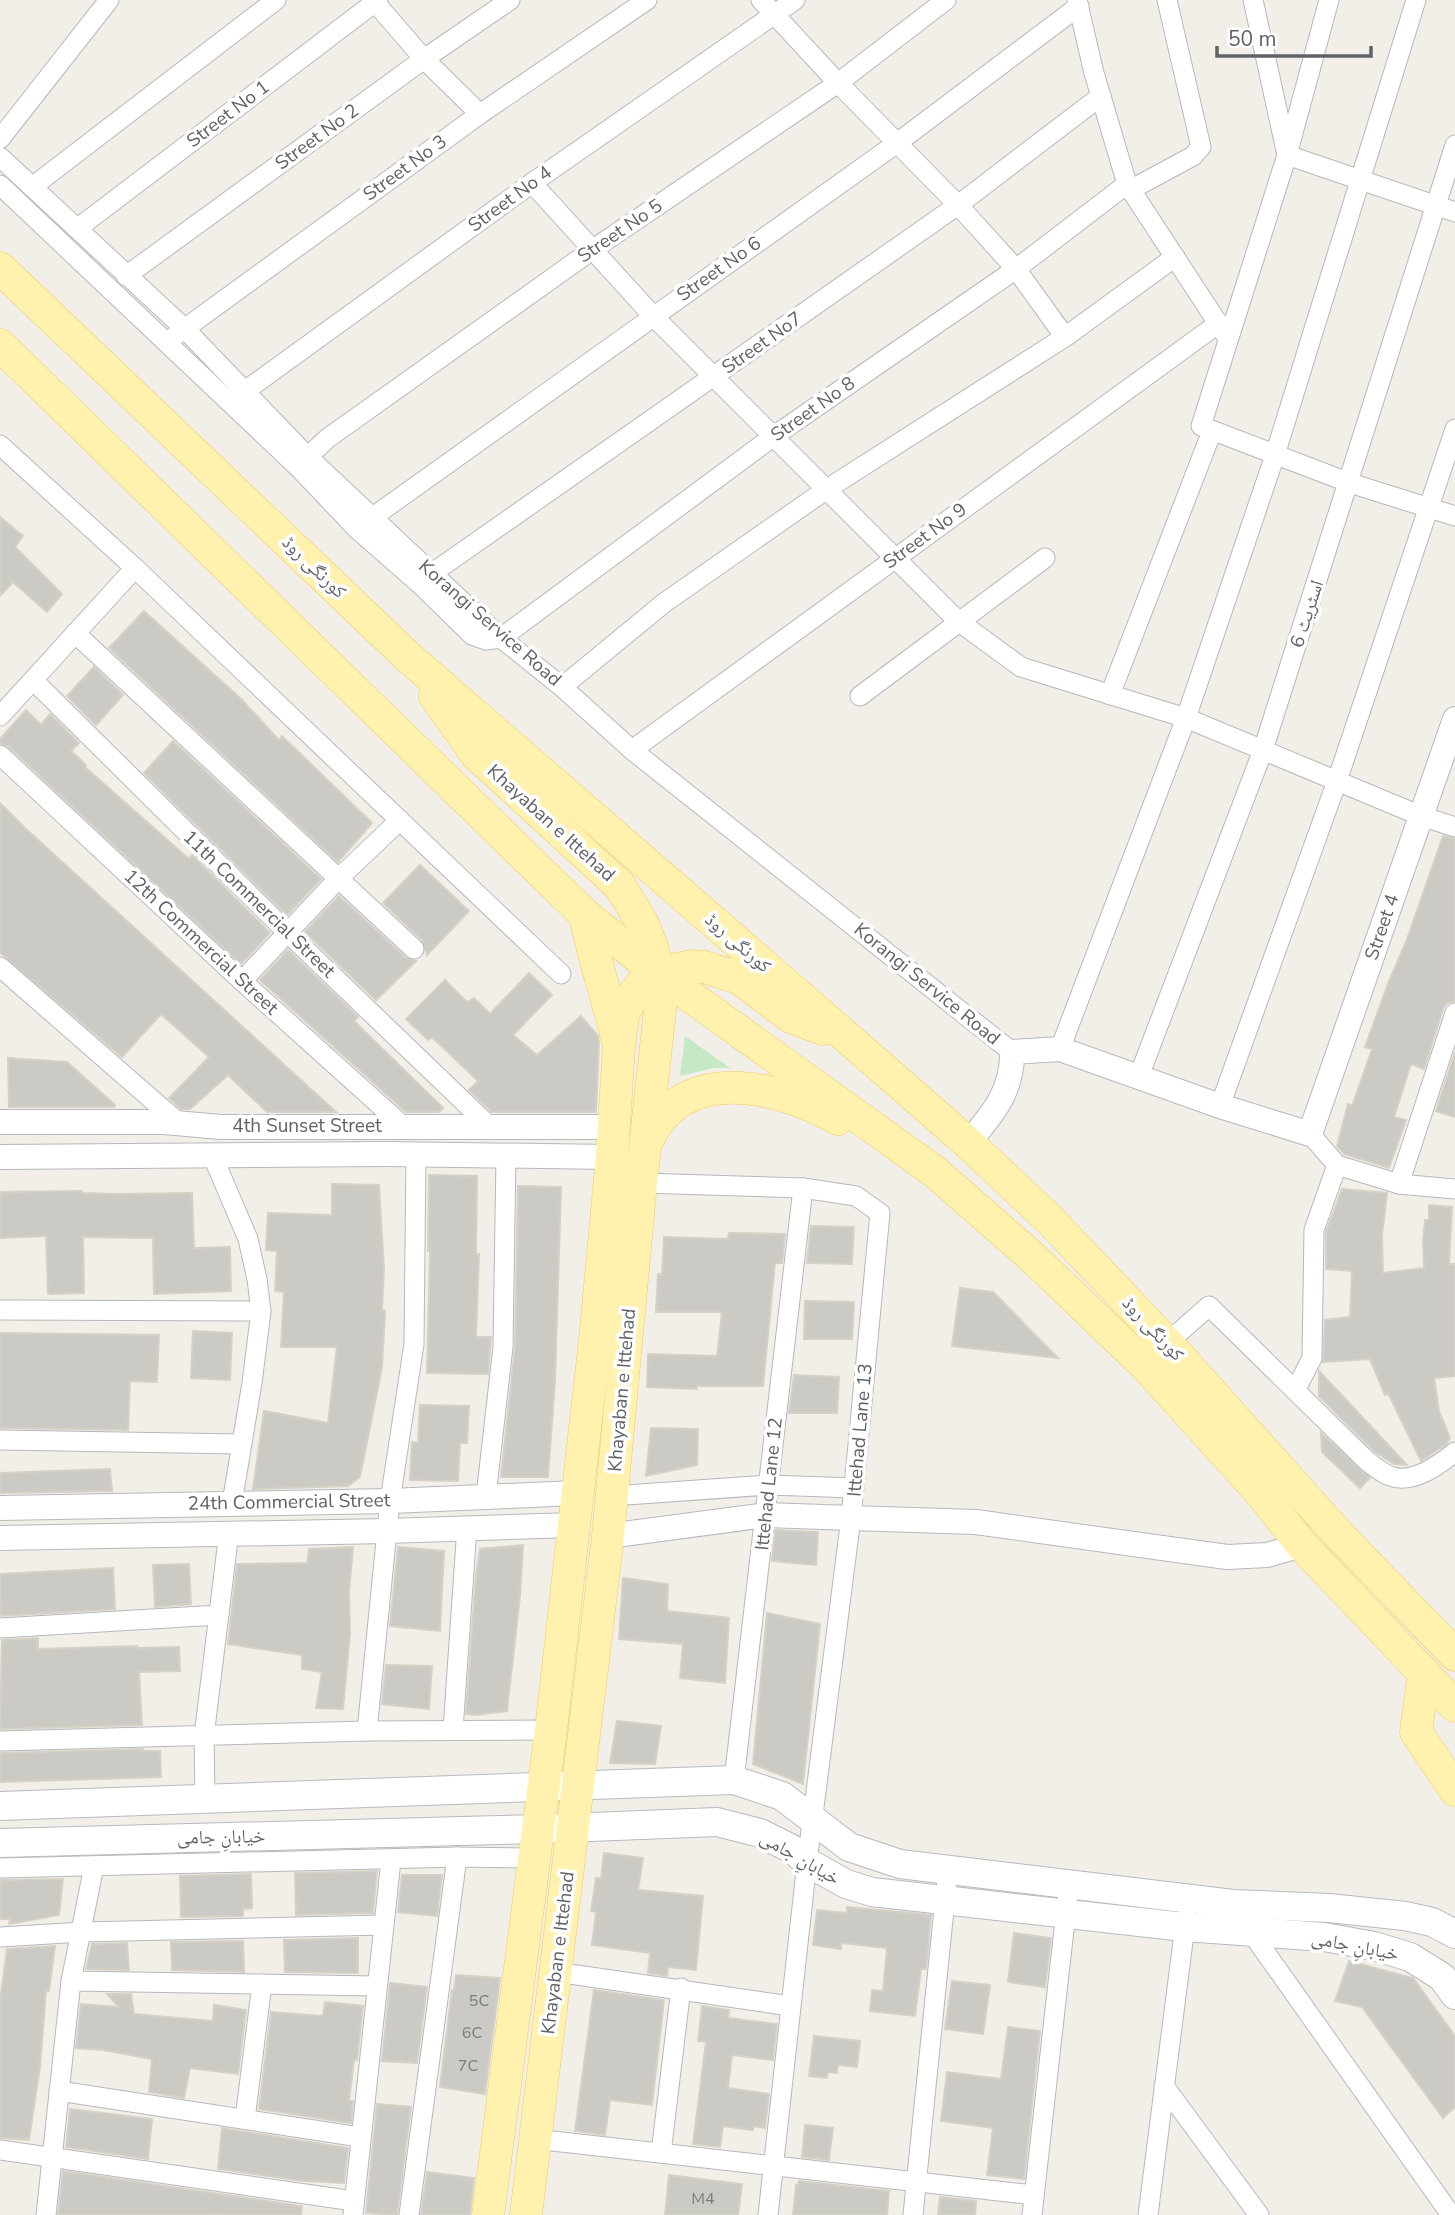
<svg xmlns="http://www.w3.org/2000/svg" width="1455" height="2215" viewBox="0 0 1455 2215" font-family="'Nunito Sans','Noto Naskh Arabic',sans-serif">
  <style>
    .green { fill: #c5e8c5 }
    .building { fill: #cccac5; stroke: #d6d1c6; stroke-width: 2 }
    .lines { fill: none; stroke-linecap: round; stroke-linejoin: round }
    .minor-casing { stroke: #b5b8bc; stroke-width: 21 }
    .tertiary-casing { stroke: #b5b8bc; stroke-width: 26 }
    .secondary-casing { stroke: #b6babf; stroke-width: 30 }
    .primary-casing { stroke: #f2c960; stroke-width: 33 }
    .minor { stroke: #fff; stroke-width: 19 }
    .tertiary { stroke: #fff; stroke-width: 24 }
    .secondary { stroke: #fff; stroke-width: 28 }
    .primary { stroke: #fff2af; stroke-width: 32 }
    .labels { text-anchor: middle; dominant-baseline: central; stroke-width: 7; stroke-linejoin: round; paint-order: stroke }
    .number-label { font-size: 16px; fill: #7a7d7f }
    .street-label { font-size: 19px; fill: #5f6368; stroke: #fff }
  </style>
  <rect width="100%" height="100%" fill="#f1efe8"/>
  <polygon class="green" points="685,1036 730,1068 713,1068 680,1076"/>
  <g class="building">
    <polygon points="0,517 23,536 15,547 62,594 47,612 13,582 0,596"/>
    <polygon points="144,611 240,698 279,740 282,736 372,823 338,862 109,648"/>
    <polygon points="94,667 123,695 96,725 67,696"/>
    <polygon points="26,710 41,725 50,714 79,743 71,751 86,765 85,767 189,859 192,855 270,933 241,964 8,746 0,743 0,739"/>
    <polygon points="173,741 321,879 287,915 144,773"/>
    <polygon points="0,803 25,828 336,1112 267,1112 228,1075 190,1109 181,1109 169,1098 209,1057 161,1014 122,1057 3,955 0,952"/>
    <polygon points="1443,836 1455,839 1455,1001 1447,1003 1443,1009 1424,1069 1411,1064 1394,1117 1406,1120 1389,1168 1344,1154 1337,1146 1348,1104 1352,1106 1372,1049 1365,1047 1389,981 1406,942"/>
    <polygon points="420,865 469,911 427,955 422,940 383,903"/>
    <polygon points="339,896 406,958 416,961 376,1000 305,932"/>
    <polygon points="288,950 358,1017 354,1021 443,1108 439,1112 406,1112 260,980"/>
    <polygon points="529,973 552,995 513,1035 537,1055 581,1016 598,1036 599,1042 596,1112 492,1112 469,1090 478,1081 432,1037 428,1040 406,1019 445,980 467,1002 474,998 490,1014"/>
    <polygon points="1455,1052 1455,1117 1436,1111"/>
    <polygon points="8,1058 67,1062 115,1105 114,1107 9,1107"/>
    <polygon points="429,1175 477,1176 476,1254 479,1254 476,1337 491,1337 488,1374 427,1373 430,1251 428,1251"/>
    <polygon points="332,1184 379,1185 384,1269 382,1310 385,1311 382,1367 360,1477 348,1486 253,1489 264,1411 328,1423 337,1347 281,1347 284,1292 275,1291 277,1251 266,1250 268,1213 332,1215"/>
    <polygon points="518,1186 561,1187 555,1380 548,1477 501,1477 515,1347"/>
    <polygon points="1342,1189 1387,1193 1382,1236 1383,1273 1424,1268 1423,1241 1425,1220 1429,1220 1429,1205 1452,1207 1449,1264 1455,1264 1455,1376 1434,1378 1439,1411 1450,1438 1446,1444 1421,1461 1388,1393 1385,1395 1370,1359 1323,1362 1325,1320 1350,1317 1352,1271 1326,1269 1326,1232"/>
    <polygon points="82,1191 82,1193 118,1194 192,1193 194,1248 230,1247 231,1291 154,1294 153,1238 83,1237 84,1293 48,1294 46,1236 0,1238 0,1192"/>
    <polygon points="811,1226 854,1227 852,1264 807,1263"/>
    <polygon points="729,1233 785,1234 782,1263 775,1263 763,1386 697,1386 697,1389 647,1387 648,1354 717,1356 718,1348 722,1312 656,1312 658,1274 662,1274 664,1237 728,1239"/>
    <polygon points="960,1288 993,1292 1058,1358 952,1346"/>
    <polygon points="805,1301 854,1302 852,1339 804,1339"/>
    <polygon points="193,1331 232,1333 230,1380 191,1378"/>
    <polygon points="0,1333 159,1335 157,1382 130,1381 128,1430 0,1428"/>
    <polygon points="1319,1371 1351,1405 1407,1465 1394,1464 1375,1452 1319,1396"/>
    <polygon points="794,1375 839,1377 837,1413 789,1413"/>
    <polygon points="420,1405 469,1406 467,1443 460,1443 458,1481 410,1480 412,1442 418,1443"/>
    <polygon points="651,1428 698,1429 697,1465 646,1476"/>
    <polygon points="1321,1433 1370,1478 1360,1488 1322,1452"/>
    <polygon points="110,1469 112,1491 0,1493 0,1473"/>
    <polygon points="775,1530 818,1532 816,1565 772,1561"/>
    <polygon points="523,1545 520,1596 507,1711 475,1715 466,1714 476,1574 480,1549"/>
    <polygon points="353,1547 349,1592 350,1633 343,1709 316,1708 322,1672 302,1669 302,1655 228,1644 237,1564 307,1563 309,1549"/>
    <polygon points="398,1547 444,1551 440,1631 390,1626"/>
    <polygon points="189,1564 191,1604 155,1607 153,1565"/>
    <polygon points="113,1568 115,1609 1,1616 0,1574"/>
    <polygon points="623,1578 668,1584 667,1611 729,1618 725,1683 680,1678 683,1644 619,1639"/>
    <polygon points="767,1613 820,1624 803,1784 753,1764"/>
    <polygon points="38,1638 38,1649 137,1646 137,1648 179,1647 180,1671 139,1672 142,1725 0,1729 2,1640"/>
    <polygon points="386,1665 432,1666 429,1709 382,1704"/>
    <polygon points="617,1721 661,1726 655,1764 610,1763"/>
    <polygon points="143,1749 143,1751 160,1751 161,1777 0,1782 0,1753"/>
    <polygon points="604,1853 643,1858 638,1890 703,1896 696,1970 668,1967 667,1976 648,1973 650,1953 592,1945 596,1912 591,1911 596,1878 601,1879"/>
    <polygon points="377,1871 373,1913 296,1915 295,1873"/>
    <polygon points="251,1874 252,1908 243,1909 243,1916 181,1917 180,1876"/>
    <polygon points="402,1875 442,1875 437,1916 398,1912"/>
    <polygon points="63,1879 59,1915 9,1924 10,1919 0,1919 0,1880"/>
    <polygon points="847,1907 931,1915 926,1969 921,1969 915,2016 870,2011 872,1990 883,1991 887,1948 841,1943 841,1949 813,1945 817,1910 847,1913"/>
    <polygon points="1014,1933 1051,1938 1045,1987 1008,1982"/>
    <polygon points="358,1938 358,1973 285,1972 284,1940"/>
    <polygon points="243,1941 244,1972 172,1970 171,1942"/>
    <polygon points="127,1943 129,1970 86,1969 92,1944"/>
    <polygon points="55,1946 49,1991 46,1991 40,2067 29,2140 0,2138 0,2001 7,1949"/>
    <polygon points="1349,1961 1413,1978 1455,2036 1455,2107 1443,2118 1362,2007 1335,2001"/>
    <polygon points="456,1975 500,1978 485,2094 440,2087 452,1990 454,1990"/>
    <polygon points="952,1981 990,1985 983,2034 945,2029"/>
    <polygon points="390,1983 427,1987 417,2063 382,2061"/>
    <polygon points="594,1990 664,2000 652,2105 610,2100 605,2135 575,2131"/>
    <polygon points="107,1994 131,1994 134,2014 213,2021 214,2005 246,2010 238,2074 190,2068 184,2098 149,2092 152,2059 103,2050 76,2048 81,2004 119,2007"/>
    <polygon points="325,2002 363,2006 357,2060 354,2060 349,2101 353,2101 351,2123 259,2109 271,2012 323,2016"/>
    <polygon points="702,2006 729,2010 728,2018 777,2024 773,2060 732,2055 728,2088 769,2094 765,2128 753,2126 753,2130 723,2126 720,2147 693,2144 706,2042 698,2041"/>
    <polygon points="1008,2027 1040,2031 1024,2179 987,2175 993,2128 941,2121 947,2072 1001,2079"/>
    <polygon points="814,2036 860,2041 857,2067 838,2065 837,2073 828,2072 827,2078 809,2076"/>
    <polygon points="377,2104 411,2107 397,2215 366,2213"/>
    <polygon points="70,2109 152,2119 148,2159 66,2147"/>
    <polygon points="805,2125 833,2128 829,2160 802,2157"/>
    <polygon points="222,2128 348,2148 344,2183 304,2181 218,2169"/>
    <polygon points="63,2171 302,2206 301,2215 58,2214"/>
    <polygon points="427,2172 474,2178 470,2215 421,2215"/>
    <polygon points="669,2175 742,2184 738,2215 665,2215"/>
    <polygon points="799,2181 889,2191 887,2215 793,2215 796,2185 798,2185"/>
    <polygon points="940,2197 976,2201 975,2215 938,2215"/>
  </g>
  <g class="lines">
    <defs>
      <g id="minor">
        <polyline points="373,0 424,59 480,114"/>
        <polyline points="761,0 838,83 958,205 1016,269 1065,337"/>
        <polyline points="1077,0 1094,73 1127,184 1225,334"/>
        <polyline points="1253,0 1287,155 1455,212"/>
        <polyline points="1329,0 1287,155 1201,426 1350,483 1455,516"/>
        <polyline points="0,139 109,0"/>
        <polyline points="0,157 184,328 307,456 501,638 562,687 632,750 1012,1052"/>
        <polyline points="532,183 653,316 958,621 1021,667 1186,718 1421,816 1455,827"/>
        <polyline points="0,185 298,467 356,528 421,585 472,635 486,640 501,638 774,436 1016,269 1127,184"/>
        <polyline points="32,187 276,0"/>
        <polyline points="1130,190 1193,156 1201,147 1167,0"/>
        <polyline points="78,228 378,0"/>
        <polyline points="126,276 424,59 510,0"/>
        <polyline points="176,335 480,114 647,0"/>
        <polyline points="239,401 245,391 532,183 795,0"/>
        <polyline points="0,445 135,568 561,974"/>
        <polyline points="301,463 328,438 592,250 838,83 946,0"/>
        <polyline points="363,524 897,143 1079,6"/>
        <polyline points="424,582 431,574 958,205 1101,96"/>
        <polyline points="75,633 414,949"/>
        <polyline points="33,680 287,932 488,1125"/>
        <polyline points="562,687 664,603 827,489 1065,337 1175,257"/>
        <polyline points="1110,695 1212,431"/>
        <polyline points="860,696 1045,558"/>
        <polyline points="0,716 135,568"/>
        <polyline points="632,750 1219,323"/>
        <polyline points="0,755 242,981 403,1126"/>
        <polyline points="0,967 180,1124"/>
        <polyline points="242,981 338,879 400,820"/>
        <polyline points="1060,1049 1186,718 1275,455 1416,0"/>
        <polyline points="1139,1076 1263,750 1455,145"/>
        <polyline points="1220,1106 1337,781 1455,429"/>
        <polyline points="1310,1134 1337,1165 1399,1184 1455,1189"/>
        <polyline points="213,1157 248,1239 257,1279 261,1311 252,1383 232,1503"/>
        <polyline points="641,1183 803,1188 856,1196 880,1213 851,1518 807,1862 768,2215"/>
        <polyline points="1399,1184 1455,1013"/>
        <polyline points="0,1310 261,1311"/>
        <path d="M1167,1343L1209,1306L1367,1461C1374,1466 1382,1473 1390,1476C1412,1485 1439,1465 1455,1452"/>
        <polyline points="1296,1389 1312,1358 1314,1230 1337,1165"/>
        <polyline points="0,1440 241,1444"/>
        <polyline points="486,1496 503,1347 506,1156"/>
        <polyline points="612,1496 769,1485 854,1488"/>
        <polyline points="0,1628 219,1615"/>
        <polyline points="453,1730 467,1527"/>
        <polyline points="367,1731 390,1501 414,1344 416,1154"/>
        <polyline points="0,1741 367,1731 551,1730"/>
        <polyline points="734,1780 803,1188"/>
        <polyline points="205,1800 204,1736 229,1532"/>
        <polyline points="0,1868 457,1857 536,1858"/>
        <polyline points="1251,1932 1451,2215"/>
        <polyline points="0,1937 82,1932 383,1925"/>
        <polyline points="556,1972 790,2006"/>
        <polyline points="71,1981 377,1986"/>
        <polyline points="1164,2086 1259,2215"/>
        <polyline points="59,2091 360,2137"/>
        <polyline points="245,2119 262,1984"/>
        <polyline points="535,2139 1034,2195"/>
        <polyline points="0,2150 354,2201"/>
        <polyline points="661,2153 681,1988"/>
        <polyline points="46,2215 71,1981 94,1866"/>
        <polyline points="353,2215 391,1860"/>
        <polyline points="409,2215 457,1857"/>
        <polyline points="913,2215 948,1870"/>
        <polyline points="1032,2215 1069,1885"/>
        <polyline points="1148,2215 1186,1918"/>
      </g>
      <g id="tertiary">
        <polyline points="0,1122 164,1122 221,1127 613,1127"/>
        <path d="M968,1143C992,1115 1013,1091 1012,1052L1060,1049L1220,1106L1310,1134L1455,719"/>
        <polyline points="0,1157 386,1154 612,1157"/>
        <polyline points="0,1508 390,1501 577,1493"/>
        <polyline points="608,1536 766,1515 851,1518 976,1522 1227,1557 1267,1555 1302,1545"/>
        <polyline points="0,1538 387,1531 574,1525"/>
      </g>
      <g id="secondary">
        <polyline points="0,1806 734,1780 782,1796 849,1847 900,1864 1233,1904 1329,1908 1405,1916 1432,1922 1455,1934"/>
        <polyline points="0,1843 540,1829 717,1822 760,1833 792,1849 807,1862 846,1884 872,1892 1184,1927 1324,1937 1374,1946 1410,1957 1442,1977 1455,1995"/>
      </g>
      <g id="primary">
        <polyline points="0,268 407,656 850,1040 968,1143 1050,1220 1167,1343 1338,1534 1455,1655"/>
        <polyline points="0,345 585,915 658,973 935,1172 1032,1257 1145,1365 1259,1491 1302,1545 1455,1706"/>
        <polyline points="435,696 476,754 620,886 643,924 652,947 658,973 661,1001 641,1183 608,1536 526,2215"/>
        <path d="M585,915C593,956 607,996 617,1038"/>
        <path d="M648,1139C684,1062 779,1086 838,1119"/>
        <polyline points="1424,1673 1416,1732 1455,1790"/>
        <polyline points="488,2215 551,1730 595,1340 612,1157 619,1046 623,1016 631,998 644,981 658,973 692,966 704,967 739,978 791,1017 823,1029"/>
      </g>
    </defs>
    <use href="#minor" class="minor-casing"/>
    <use href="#tertiary" class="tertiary-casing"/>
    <use href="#secondary" class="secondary-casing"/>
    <use href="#primary" class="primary-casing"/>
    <use href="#minor" class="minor"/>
    <use href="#tertiary" class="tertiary"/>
    <use href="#secondary" class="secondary"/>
    <use href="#primary" class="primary"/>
  </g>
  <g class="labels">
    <g class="number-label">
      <text x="479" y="2001">5C</text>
      <text x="472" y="2033">6C</text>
      <text x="468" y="2066">7C</text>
      <text x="703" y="2199">M4</text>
    </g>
    <g class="street-label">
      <text transform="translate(228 114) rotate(-37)">Street No 1</text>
      <text transform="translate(317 137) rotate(-36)">Street No 2</text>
      <text transform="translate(405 168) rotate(-36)">Street No 3</text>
      <text transform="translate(510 199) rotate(-36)">Street No 4</text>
      <text transform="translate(620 231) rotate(-34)">Street No 5</text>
      <text transform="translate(719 269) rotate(-35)">Street No 6</text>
      <text transform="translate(762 343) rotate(-35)">Street No7</text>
      <text transform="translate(813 409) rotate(-35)">Street No 8</text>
      <text transform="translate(925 536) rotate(-36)">Street No 9</text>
      <text transform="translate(314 567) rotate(44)">کورنگی روڈ</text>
      <text transform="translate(1307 614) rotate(-72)">اسٹریٹ 6</text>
      <text transform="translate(490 623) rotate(41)">Korangi Service Road</text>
      <text transform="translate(551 823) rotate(42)">Khayaban e Ittehad</text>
      <text transform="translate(259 904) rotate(44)">11th Commercial Street</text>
      <text transform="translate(1382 927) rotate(-71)">Street 4</text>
      <text transform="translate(201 942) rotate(43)">12th Commercial Street</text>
      <text transform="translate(738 943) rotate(41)">کورنگی روڈ</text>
      <text transform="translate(927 984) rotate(39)">Korangi Service Road</text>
      <text x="307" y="1126">4th Sunset Street</text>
      <text transform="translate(1153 1329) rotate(47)">کورنگی روڈ</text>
      <text transform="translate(622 1390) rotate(-85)">Khayaban e Ittehad</text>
      <text transform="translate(860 1430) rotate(-85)">Ittehad Lane 13</text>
      <text transform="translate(769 1484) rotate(-84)">Ittehad Lane 12</text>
      <text transform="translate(289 1502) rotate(-1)">24th Commercial Street</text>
      <text transform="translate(221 1837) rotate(-1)">خیابانِ جامی</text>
      <text transform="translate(800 1858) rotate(30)">خیابانِ جامی</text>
      <text transform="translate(1355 1946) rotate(11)">خیابانِ جامی</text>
      <text transform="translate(558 1953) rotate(-83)">Khayaban e Ittehad</text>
    </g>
  </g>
  <path d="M1217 46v10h154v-10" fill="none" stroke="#5f6368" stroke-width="3.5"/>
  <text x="1228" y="46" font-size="21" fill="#5f6368" stroke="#ffffff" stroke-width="5" paint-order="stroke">50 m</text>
</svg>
